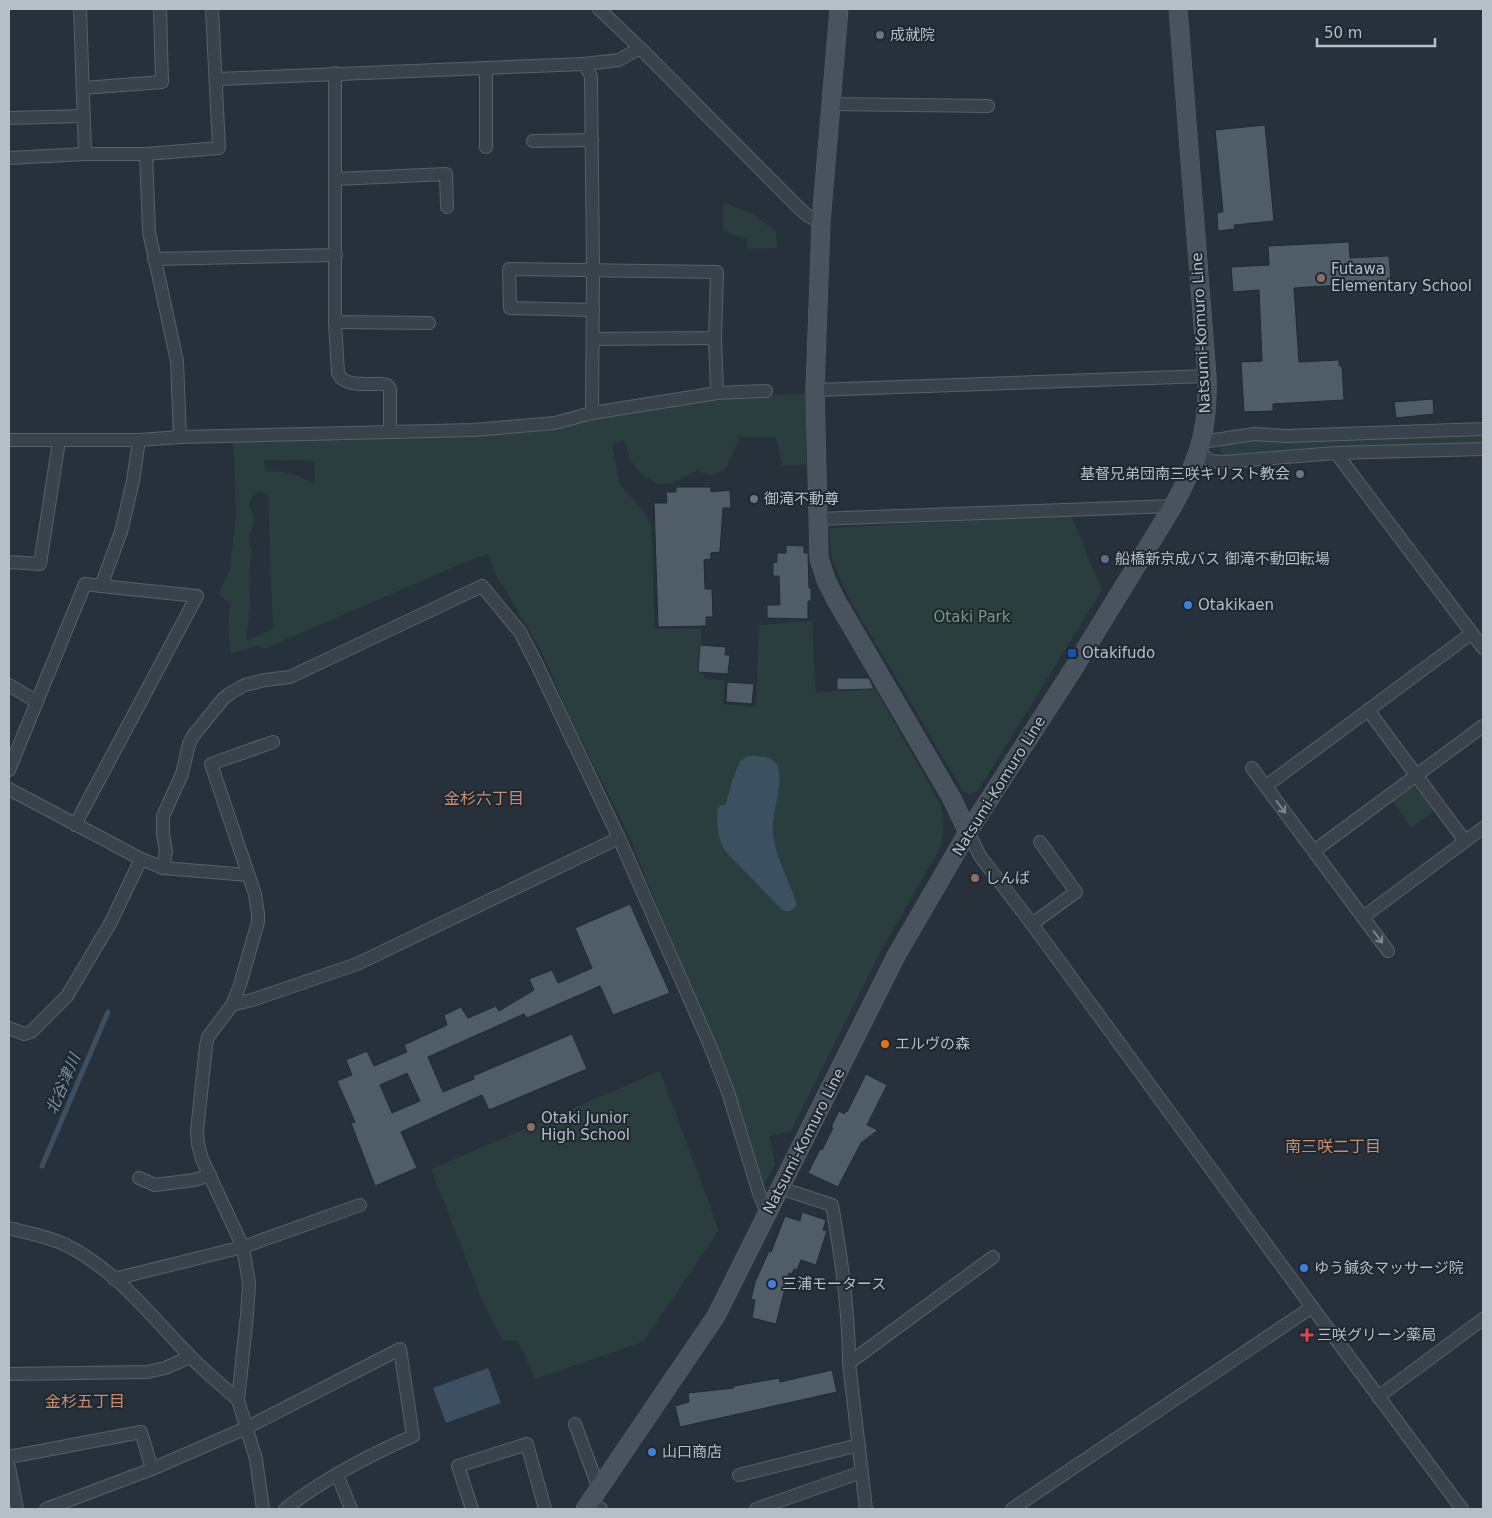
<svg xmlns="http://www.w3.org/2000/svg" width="1492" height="1518" viewBox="0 0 1492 1518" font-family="'DejaVu Sans','Noto Sans JP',sans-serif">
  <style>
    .green { fill: #293e3d; fill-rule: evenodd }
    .water { fill: #3d5062 }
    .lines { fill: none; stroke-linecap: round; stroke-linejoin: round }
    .stream { stroke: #3d5062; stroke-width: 5 }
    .building { fill: #505c67; stroke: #212a32; fill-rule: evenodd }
    .street-casing { stroke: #586169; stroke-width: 14 }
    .secondary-casing { stroke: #586169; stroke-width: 19 }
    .street { stroke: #3a434b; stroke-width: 12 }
    .secondary { stroke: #48535e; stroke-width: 18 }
    .oneway { stroke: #7e878f }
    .worship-dot { fill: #6b7280; stroke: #1f2830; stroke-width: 2 }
    .education-dot { fill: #8d6e63; stroke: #1f2830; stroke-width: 2 }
    .service-dot { fill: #5c6f8a; stroke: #1f2830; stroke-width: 2 }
    .shop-dot { fill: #3f7fe0; stroke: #1f2830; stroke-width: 2 }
    .transit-dot { fill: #1a4fb4; stroke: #1f2830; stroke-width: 2 }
    .food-dot { fill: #e8710a; stroke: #1f2830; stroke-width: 2 }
    .health-dot { fill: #e0444e; stroke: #1f2830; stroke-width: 2 }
    .labels { text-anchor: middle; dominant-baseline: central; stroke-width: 4; stroke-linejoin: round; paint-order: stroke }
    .poi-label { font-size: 15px; fill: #b6bec7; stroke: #1f2830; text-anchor: start }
    .street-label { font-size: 15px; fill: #b6bec7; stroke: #1f2830 }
    .park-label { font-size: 15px; fill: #769a7b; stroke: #1f2830 }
    .neighbourhood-label { font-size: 16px; fill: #ca8c6e; stroke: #1f2830 }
    .water-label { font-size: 16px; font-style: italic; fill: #7991a7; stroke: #1f2830 }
  </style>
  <rect width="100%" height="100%" fill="#26313b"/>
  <g class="green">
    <polygon points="723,202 752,214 776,231 777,248 748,249 747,240 723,230"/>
    <path d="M807,393L806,465H782L776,437H740L725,470L710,475L696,471L672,483L658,484L642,475L631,461L624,440L612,444L619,483L644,511L651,524L655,629H701L704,679L725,680L723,704L756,707L759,625L812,621L816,693L874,687L941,805C944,820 945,835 939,850L881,951L791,1131L770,1136L775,1165L762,1188L695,998L628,834L568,713L542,652L496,575L488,554L463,563L264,649L258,645L231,654L228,627L230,604L218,594L230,569L236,513L233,438L358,435L594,415L710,399ZM264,460L314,461L315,485C293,472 291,472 265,471ZM259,491L268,495L273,629L246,641L250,605L249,575L252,551L249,540L254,520L249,502Z"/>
    <polygon points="1483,433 1483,444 1233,456 1225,455 1220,452 1220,445 1256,438"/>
    <polygon points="1071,515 1102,590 978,791 971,794 964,793 847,595 831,556 829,528"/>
    <polygon points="1414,786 1419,788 1436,810 1411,828 1393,802"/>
    <polygon points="660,1071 719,1230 643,1342 535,1379 518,1341 502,1340 483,1302 431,1169"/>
  </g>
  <g class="water">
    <path d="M748,756C758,756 773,755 778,767C784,784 770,816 773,836C777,860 790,882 797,905C793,911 789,912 782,910L727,853C716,837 718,828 717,809L720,806L726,804L732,781L740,761Z"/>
    <polygon points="488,1368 501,1403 446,1423 433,1388"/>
  </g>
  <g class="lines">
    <polyline class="stream" points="42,1166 108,1012"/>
  </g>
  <g class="building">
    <polygon points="1265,125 1274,221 1234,225 1235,229 1218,231 1217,213 1223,212 1215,130"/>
    <polygon points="1349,242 1350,258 1389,256 1391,282 1294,288 1299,362 1339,360 1339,366 1342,366 1344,400 1273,404 1273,411 1244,412 1241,362 1262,361 1259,290 1233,292 1231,267 1269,265 1268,246"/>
    <polygon points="1433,399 1434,414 1396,418 1394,402"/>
    <polygon points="676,487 711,487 711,492 730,490 731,508 723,508 720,552 711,553 711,559 704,560 705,589 712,589 713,617 706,617 706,626 658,627 654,503 667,503 666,492 676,492"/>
    <polygon points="786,545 804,546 804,553 808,553 809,588 811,588 811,601 808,601 808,619 767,618 767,605 780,605 779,576 773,576 773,563 777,562 777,553 786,553"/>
    <polygon points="700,645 726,647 725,655 730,655 728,674 698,672"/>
    <polygon points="837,678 869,678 874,689 837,690"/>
    <polygon points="727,682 754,684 752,704 726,702"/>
    <path d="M630,904L670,993L613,1015L600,986L527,1018L524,1014L428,1057L443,1092L474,1079L473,1076L572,1034L587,1069L489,1110L482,1095L401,1132L417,1168L375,1186L351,1123L355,1122L337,1081L352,1075L346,1060L367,1051L374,1066L407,1052L404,1045L447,1025L444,1015L461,1007L468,1018L496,1006L499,1011L534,990L529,979L552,970L558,983L592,968L575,928ZM407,1073L420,1101L392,1113L380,1085Z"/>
    <polygon points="866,1074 887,1085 867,1125 878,1130 861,1143 838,1187 808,1173 820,1149 822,1150 833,1128 831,1127 839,1111 844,1114 846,1111 847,1112"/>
    <polygon points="802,1212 826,1220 823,1230 827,1231 816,1265 801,1260 797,1270 794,1269 792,1274 789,1273 776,1324 752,1318 755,1300 751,1299 755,1282 769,1251 771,1252 785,1216 800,1221"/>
    <polygon points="832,1370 837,1392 680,1427 675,1406 689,1402 688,1393 734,1388 734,1386 779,1378 780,1382"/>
  </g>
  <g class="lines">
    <defs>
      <g id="street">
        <polyline points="80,9 85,154"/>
        <polyline points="599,9 640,48 797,206 808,216 821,222"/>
        <polyline points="584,64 591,76 593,270 592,413"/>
        <polyline points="486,68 486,147"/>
        <path d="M335,73V322L338,373C344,388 369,383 383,384L387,385L390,389V431"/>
        <polyline points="217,79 584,64 619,60 640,48"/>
        <polyline points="83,88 162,82 160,9"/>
        <polyline points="831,104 988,106"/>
        <polyline points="9,118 84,116"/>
        <polyline points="533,141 592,140"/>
        <polyline points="146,154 149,232 177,361 180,437"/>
        <polyline points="9,158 85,154 146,154 219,148 212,9"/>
        <polyline points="336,179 446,174 447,207"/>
        <polyline points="154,259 336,255"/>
        <polyline points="593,310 510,308 509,269 717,272 715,338 717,393"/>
        <polyline points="335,322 429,323"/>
        <polyline points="593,339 715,338"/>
        <polyline points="815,390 1207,376"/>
        <polyline points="9,440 139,440 180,437 474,430 555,423 592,413 717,393 766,391"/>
        <polyline points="1202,442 1254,434 1286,436 1483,429"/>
        <polyline points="1199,452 1211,461 1224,462 1336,453 1483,449"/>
        <polyline points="1336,453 1483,648"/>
        <polyline points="817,519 1173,506"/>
        <polyline points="9,562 40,564 59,441"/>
        <polyline points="9,685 37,702"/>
        <polyline points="1368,710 1465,841"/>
        <polyline points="1252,768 1388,951"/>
        <polyline points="9,770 85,584 101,586 121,532 133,481 139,440"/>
        <polyline points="1266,786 1472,633"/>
        <polyline points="9,789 141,859 163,868 248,875"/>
        <polyline points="75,825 197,596 101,586"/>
        <polyline points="968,832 980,856 1032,924 1312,1307 1462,1509"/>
        <polyline points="1314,851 1483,726"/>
        <polyline points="163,868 166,851 163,834 163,816 182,774 189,744 193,736 223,699 229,694 245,685 265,680 290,677 482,586 520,632 537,665 619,838 711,1048 728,1092 759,1193 767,1213"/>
        <polyline points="1363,917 1483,828"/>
        <polyline points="1032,924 1076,892 1040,842"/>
        <polyline points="232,1005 255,999 357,964 619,838"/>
        <polyline points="9,1028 24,1034 31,1032 67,996 111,922 141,859"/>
        <polyline points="139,1178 155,1185 194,1180 210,1175"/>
        <path d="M780,1188L832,1205C841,1255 849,1312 849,1363L866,1509"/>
        <path d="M9,1228C27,1233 51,1237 68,1246C117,1271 152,1317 190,1356C205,1372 222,1385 238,1400"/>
        <polyline points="114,1279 243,1247 360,1205"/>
        <polyline points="849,1363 993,1257"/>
        <polyline points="9,1374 147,1372 165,1368 190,1357"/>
        <polyline points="1378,1397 1483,1319"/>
        <polyline points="575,1424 599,1489"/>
        <polyline points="9,1457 141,1432 152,1469"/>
        <polyline points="9,1467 17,1509"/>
        <polyline points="337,1474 351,1509"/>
        <polyline points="739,1475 859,1445"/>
        <polyline points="590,1501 601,1509"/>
        <path d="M46,1509L152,1469L246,1428L400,1349L413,1436C367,1456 324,1479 285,1509"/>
        <polyline points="263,1509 256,1459 238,1400 247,1315 249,1283 243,1247 202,1159 198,1144 197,1131 206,1046 208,1037 232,1005 240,985 258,922 258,914 255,894 211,764 273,742"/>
        <polyline points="472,1509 458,1466 527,1444 545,1509"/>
        <polyline points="756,1509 862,1472"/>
        <polyline points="1012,1509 1312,1307"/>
      </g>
      <g id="secondary">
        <polyline points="839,9 821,222 815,390 819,558 826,580 836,600 951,797 968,832"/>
        <path d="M585,1509L716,1316L896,956L968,832L1072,671L1173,506C1199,459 1209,429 1207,376L1178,9"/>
      </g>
    </defs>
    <use href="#street" class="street-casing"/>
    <use href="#secondary" class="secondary-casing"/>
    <use href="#street" class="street"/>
    <use href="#secondary" class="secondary"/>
  </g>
  <defs><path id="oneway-shaft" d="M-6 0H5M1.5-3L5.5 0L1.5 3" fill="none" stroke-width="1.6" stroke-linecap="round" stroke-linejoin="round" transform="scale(1.25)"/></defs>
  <g class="oneway">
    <use href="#oneway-shaft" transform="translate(1281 807) rotate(53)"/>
    <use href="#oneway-shaft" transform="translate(1378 937) rotate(53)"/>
  </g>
  <g class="worship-dot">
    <circle cx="880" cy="35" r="5"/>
    <circle cx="1300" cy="474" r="5"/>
    <circle cx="754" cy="499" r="5"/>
  </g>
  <g class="education-dot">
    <circle cx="1321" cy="278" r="5"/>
    <circle cx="975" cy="878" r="5"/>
    <circle cx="531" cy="1127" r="5"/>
  </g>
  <circle class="service-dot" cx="1105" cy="559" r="5"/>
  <g class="shop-dot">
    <circle cx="1188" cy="605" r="5"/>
    <circle cx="1304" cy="1268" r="5"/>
    <circle cx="772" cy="1284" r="5"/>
    <circle cx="652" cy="1452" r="5"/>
  </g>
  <rect class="transit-dot" x="1067" y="648" width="10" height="10" rx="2.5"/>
  <circle class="food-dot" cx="885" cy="1044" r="5"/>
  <path class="health-dot" d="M1304.5 1327.5h5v5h5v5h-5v5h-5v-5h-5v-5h5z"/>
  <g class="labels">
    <g class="poi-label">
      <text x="890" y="35">成就院</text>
      <text x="1331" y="269">Futawa<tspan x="1331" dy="17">Elementary School</tspan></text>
      <text x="1290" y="474" text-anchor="end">基督兄弟団南三咲キリスト教会</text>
      <text x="764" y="499">御滝不動尊</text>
      <text x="1115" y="559">船橋新京成バス 御滝不動回転場</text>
      <text x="1198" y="605">Otakikaen</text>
      <text x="1082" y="653">Otakifudo</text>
      <text x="985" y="878">しんば</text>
      <text x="895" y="1044">エルヴの森</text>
      <text x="541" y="1118">Otaki Junior<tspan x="541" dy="17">High School</tspan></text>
      <text x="1314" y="1268">ゆう鍼灸マッサージ院</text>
      <text x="782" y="1284">三浦モータース</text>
      <text x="1317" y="1335">三咲グリーン薬局</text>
      <text x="662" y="1452">山口商店</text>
    </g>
    <g class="street-label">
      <text transform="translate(1201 333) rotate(-93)">Natsumi-Komuro Line</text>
      <text transform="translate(999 786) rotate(-58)">Natsumi-Komuro Line</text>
      <text transform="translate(804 1141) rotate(-63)">Natsumi-Komuro Line</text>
    </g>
    <g class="park-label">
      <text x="972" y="617">Otaki Park</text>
    </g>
    <g class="neighbourhood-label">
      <text x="484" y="798">金杉六丁目</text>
      <text x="1333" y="1146">南三咲二丁目</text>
      <text x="85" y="1401">金杉五丁目</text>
    </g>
    <g class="water-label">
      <text transform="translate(63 1084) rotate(-67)">北谷津川</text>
    </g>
  </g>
  <rect width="1492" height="1518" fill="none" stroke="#b6bec7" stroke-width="20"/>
  <path d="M1317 38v8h118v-8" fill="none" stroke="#b6bec7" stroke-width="2.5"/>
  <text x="1324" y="38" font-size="15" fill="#b6bec7" stroke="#1f2830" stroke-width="4" paint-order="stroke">50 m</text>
</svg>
